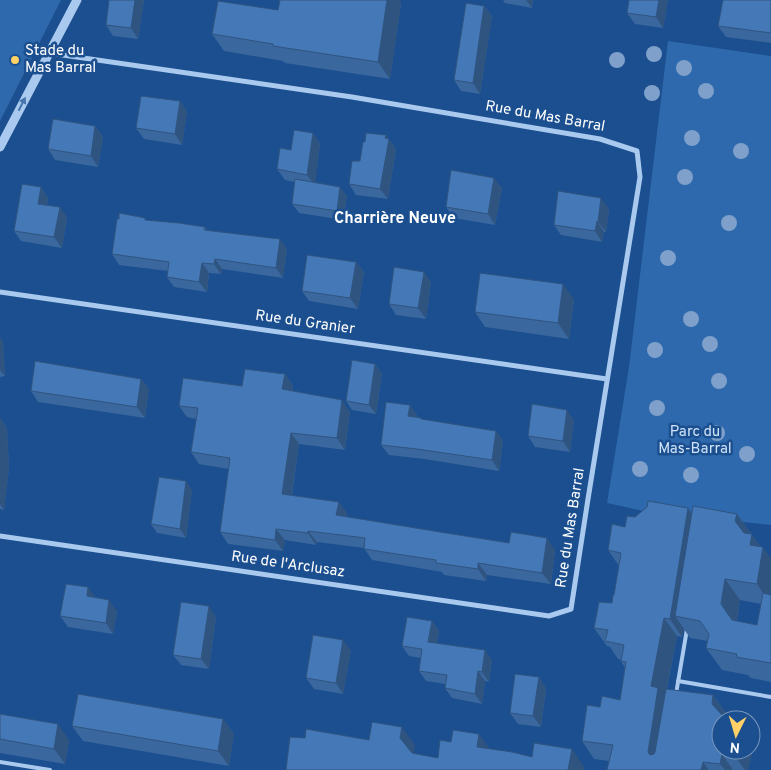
<svg xmlns="http://www.w3.org/2000/svg" width="771" height="770" viewBox="0 0 771 770" font-family="Overpass,sans-serif">
  <style>
    .green { fill: #2e69ad }
    .lines { fill: none; stroke-linecap: round; stroke-linejoin: round }
    .service { stroke: #a9c9ee; stroke-width: 4 }
    .minor { stroke: #a9c9ee; stroke-width: 5 }
    .tertiary { stroke: #a9c9ee; stroke-width: 9 }
    .tree { fill: #7ea0ca }
    .wall { fill: #3a679d; fill-rule: evenodd }
    .shaded-wall { fill: #305480 }
    .building { fill: #4478b7; stroke: #305480 }
    .oneway { fill: #4674ac }
    .poi-dot { fill: #ffd166; stroke: #1b4f8f; stroke-width: 2 }
    .labels { text-anchor: middle; dominant-baseline: central; stroke-width: 5; stroke-linejoin: round; paint-order: stroke }
    .poi-label { font-size: 15px; fill: #fff; stroke: #1b4f8f; text-anchor: start }
    .street-label { font-size: 15px; fill: #fff; stroke: #1b4f8f }
    .park-label { font-size: 15px; fill: #cfe3fa; stroke: #1b4f8f }
    .neighbourhood-label { font-size: 16px; font-weight: bold; fill: #fff; stroke: #1b4f8f }
  </style>
  <rect width="100%" height="100%" fill="#1b4f8f"/>
  <g class="green">
    <polygon points="0,0 61,0 0,121"/>
    <polygon points="668,41 771,56 771,525 648,512 607,503 629,367"/>
  </g>
  <g class="lines">
    <g class="service">
      <polyline points="678,681 771,697"/>
      <polyline points="676,694 687,629"/>
      <polyline points="0,762 50,770"/>
    </g>
    <g class="minor">
      <polyline points="0,292 607,379"/>
      <polyline points="0,536 549,616 571,609 588,499 640,177 637,151 600,139 352,97 49,53"/>
    </g>
    <polyline class="tertiary" points="0,147 77,0"/>
  </g>
  <g class="tree">
    <circle cx="654" cy="54" r="8"/>
    <circle cx="617" cy="60" r="8"/>
    <circle cx="684" cy="68" r="8"/>
    <circle cx="706" cy="91" r="8"/>
    <circle cx="652" cy="93" r="8"/>
    <circle cx="692" cy="138" r="8"/>
    <circle cx="741" cy="151" r="8"/>
    <circle cx="685" cy="177" r="8"/>
    <circle cx="729" cy="223" r="8"/>
    <circle cx="668" cy="258" r="8"/>
    <circle cx="691" cy="319" r="8"/>
    <circle cx="710" cy="344" r="8"/>
    <circle cx="655" cy="350" r="8"/>
    <circle cx="719" cy="381" r="8"/>
    <circle cx="657" cy="408" r="8"/>
    <circle cx="717" cy="433" r="8"/>
    <circle cx="747" cy="454" r="8"/>
    <circle cx="640" cy="469" r="8"/>
    <circle cx="691" cy="475" r="8"/>
  </g>
  <g class="wall">
    <polygon points="144,0 138,39 113,36 106,25"/>
    <polygon points="280,0 399,0 401,4 390,79 285,63 283,61 224,51 212,34 278,10"/>
    <polygon points="503,0 533,0 532,8 505,3"/>
    <polygon points="629,0 668,0 663,28 635,24 627,13"/>
    <polygon points="771,0 771,43 726,37 718,26"/>
    <polygon points="484,6 492,16 480,94 461,91 454,80"/>
    <polygon points="180,101 187,112 182,145 144,139 136,128"/>
    <polygon points="95,126 103,137 98,167 55,160 48,149"/>
    <polygon points="313,133 320,144 315,182 347,196 343,220 299,213 292,204 295,182 285,180 277,169 291,150"/>
    <polygon points="386,135 396,149 388,199 356,195 349,184 360,161 365,142"/>
    <polygon points="41,187 48,198 47,205 67,217 62,248 21,241 14,231"/>
    <polygon points="502,188 495,225 454,218 446,207"/>
    <polygon points="609,209 606,232 604,232 602,242 561,235 554,225"/>
    <polygon points="145,218 146,220 205,227 207,230 287,249 283,278 222,269 221,274 209,273 207,292 174,287 167,277 168,271 119,265 112,254 119,219"/>
    <polygon points="356,262 364,272 358,309 309,301 302,291"/>
    <polygon points="431,282 426,319 396,315 389,304"/>
    <polygon points="574,299 569,339 485,327 475,312"/>
    <polygon points="0,338 3,342 5,376 0,377"/>
    <polygon points="375,364 382,374 376,414 352,410 346,401"/>
    <polygon points="285,374 293,386 292,391 350,412 345,450 299,444 292,495 347,513 347,517 440,532 555,550 551,584 487,575 486,581 444,575 442,572 372,560 364,548 317,542 316,545 285,540 283,551 228,544 220,532 229,469 199,464 191,452 196,419 187,417 179,406 242,386"/>
    <polygon points="141,379 149,389 145,418 38,402 31,391"/>
    <polygon points="410,405 417,415 417,417 421,418 423,420 496,431 503,441 499,471 424,459 389,455 381,445"/>
    <polygon points="0,418 7,428 9,468 4,510 0,509"/>
    <polygon points="574,420 570,452 535,447 528,436"/>
    <polygon points="192,490 186,538 157,533 151,524"/>
    <path d="M692,514H737L761,547L771,558V682L751,678L748,675L722,670L706,648L708,641L690,638L684,629L682,637L677,636L667,689L713,695L726,713V716L721,720L753,748L748,770H607L609,761L594,759L582,741L600,707L620,700L625,668L621,661V660L618,659L610,647L607,646L594,628L612,603L614,595L619,566L608,550L625,527L635,517ZM740,600L761,604L757,625L737,621Z"/>
    <polygon points="96,598 117,611 113,634 68,627 60,616"/>
    <polygon points="216,617 209,669 181,665 173,655"/>
    <polygon points="432,621 439,631 437,643 492,660 489,682 485,681 482,704 452,698 445,688 445,684 426,681 419,671 421,658 409,656 402,646"/>
    <polygon points="351,650 343,694 314,689 306,678"/>
    <polygon points="546,688 541,727 518,724 510,713"/>
    <polygon points="0,714 69,740 65,764 0,753"/>
    <polygon points="223,719 234,734 229,766 83,741 72,726"/>
  </g>
  <g class="shaded-wall">
    <polygon points="135,0 144,0 138,39 131,28"/>
    <polygon points="387,0 399,0 401,4 390,79 378,62"/>
    <polygon points="526,0 533,0 532,8"/>
    <polygon points="659,0 668,0 663,28 656,17"/>
    <polygon points="484,6 492,16 480,94 473,83"/>
    <polygon points="180,101 187,112 182,145 175,134"/>
    <polygon points="95,126 103,137 98,167 91,156"/>
    <polygon points="313,133 320,144 315,185 307,175"/>
    <polygon points="386,135 396,149 388,199 380,189"/>
    <polygon points="494,178 502,188 495,225 488,214"/>
    <polygon points="41,187 48,198 45,214 38,204"/>
    <polygon points="340,187 347,196 343,220 337,211"/>
    <polygon points="601,198 609,209 606,232 598,222"/>
    <polygon points="60,207 67,217 62,248 54,237"/>
    <polygon points="597,221 604,232 602,242 595,231"/>
    <polygon points="280,239 287,249 283,278 276,268"/>
    <polygon points="215,259 222,269 221,274 214,264"/>
    <polygon points="356,262 364,272 358,309 350,298"/>
    <polygon points="202,263 209,273 207,292 199,282"/>
    <polygon points="424,272 431,282 426,319 418,308"/>
    <polygon points="563,284 574,299 569,339 558,323"/>
    <polygon points="0,338 3,342 5,376 0,370"/>
    <polygon points="375,364 382,374 376,414 369,405"/>
    <polygon points="285,374 293,386 290,401 282,389"/>
    <polygon points="141,379 149,389 145,418 137,407"/>
    <polygon points="342,400 350,412 345,450 337,438"/>
    <polygon points="410,405 417,415 415,426 408,416"/>
    <polygon points="567,410 574,420 570,452 563,441"/>
    <polygon points="0,418 7,428 9,468 4,510 0,504"/>
    <polygon points="496,431 503,441 499,471 492,460"/>
    <polygon points="291,433 299,444 290,505 282,494"/>
    <polygon points="186,481 192,490 186,538 180,529"/>
    <polygon points="339,502 347,513 345,526 336,515"/>
    <polygon points="688,508 701,527 675,616 684,629 682,637 670,619"/>
    <polygon points="737,514 763,550 763,547 771,558 771,605 757,584 735,521"/>
    <polygon points="276,529 285,540 283,551 275,540"/>
    <polygon points="308,531 317,542 316,545 308,533"/>
    <polygon points="547,538 555,550 551,584 542,573"/>
    <polygon points="478,563 487,575 486,581 478,569"/>
    <polygon points="725,579 740,600 736,626 721,604"/>
    <polygon points="88,587 96,598 87,596"/>
    <polygon points="109,600 117,611 113,634 106,623"/>
    <polygon points="209,606 216,617 209,669 201,659"/>
    <polygon points="664,618 677,636 665,697 660,770 649,754 648,752 651,686"/>
    <polygon points="432,621 439,631 435,652 428,642"/>
    <polygon points="343,640 351,650 343,694 336,683"/>
    <polygon points="485,650 492,660 489,682 482,672"/>
    <polygon points="478,671 485,681 482,704 475,694"/>
    <polygon points="539,677 546,688 541,727 533,716"/>
    <polygon points="713,695 726,713 725,720 712,704"/>
    <polygon points="223,719 234,734 229,766 218,751"/>
    <polygon points="58,724 69,740 65,764 54,749"/>
    <polygon points="402,727 415,745 413,756 400,738"/>
    <polygon points="479,734 492,752 477,747"/>
    <polygon points="751,745 753,748 748,770 745,770 735,756 736,750 751,750"/>
    <polygon points="572,749 584,767 584,770 568,770"/>
    <polygon points="722,754 733,770 725,770 720,764"/>
    <polygon points="703,762 709,770 701,770"/>
  </g>
  <g class="building">
    <polygon points="109,0 135,0 131,28 106,25"/>
    <polygon points="280,0 387,0 378,62 273,46 273,44 212,34 218,1 278,10"/>
    <polygon points="629,0 659,0 656,17 627,13"/>
    <polygon points="723,0 771,0 771,33 718,26"/>
    <polygon points="466,3 484,6 473,83 454,80"/>
    <polygon points="141,96 180,101 175,134 136,128"/>
    <polygon points="53,119 95,126 91,156 48,149"/>
    <polygon points="294,130 313,133 307,175 277,169 280,148 291,150"/>
    <polygon points="366,133 386,135 385,138 389,139 380,189 349,184 352,161 360,161 363,142 365,142"/>
    <polygon points="451,170 494,178 488,214 446,207"/>
    <polygon points="295,179 340,187 337,211 292,204"/>
    <polygon points="22,184 41,187 38,204 60,207 54,237 14,231"/>
    <polygon points="558,191 601,198 598,222 597,221 595,231 554,225"/>
    <polygon points="119,213 145,218 145,220 179,223 205,227 204,230 280,239 276,268 215,259 214,264 202,263 199,282 167,277 169,262 112,254 117,219 119,219"/>
    <polygon points="307,255 356,262 350,298 302,291"/>
    <polygon points="394,267 424,272 418,308 389,304"/>
    <polygon points="480,273 563,284 558,323 475,312"/>
    <polygon points="352,360 375,364 369,405 346,401"/>
    <polygon points="35,361 141,379 137,407 31,391"/>
    <polygon points="245,369 285,374 282,389 342,400 337,438 291,433 282,494 339,502 336,515 440,532 509,543 511,532 547,538 542,573 478,563 478,569 436,563 436,560 364,549 365,538 308,531 308,533 276,529 275,540 220,532 230,458 191,452 198,408 179,406 183,378 242,386"/>
    <polygon points="386,402 410,405 408,416 421,418 421,419 496,431 492,460 417,449 381,445"/>
    <polygon points="532,404 567,410 563,441 528,436"/>
    <polygon points="159,477 186,481 180,529 151,524"/>
    <polygon points="648,501 688,508 670,619 664,618 651,686 658,688 648,752 649,754 651,755 654,754 655,752 666,689 713,695 712,704 722,715 729,717 728,720 721,720 721,750 736,750 735,756 722,754 720,764 703,762 701,770 607,770 613,745 582,741 587,705 600,707 602,696 620,700 626,662 621,661 624,645 605,641 608,630 594,628 599,602 612,603 613,595 614,595 621,553 608,550 612,524 625,527 627,516 635,517 647,507"/>
    <polygon points="693,506 737,514 735,521 744,533 752,534 750,545 763,547 757,584 725,579 721,604 732,620 757,625 763,593 771,595 771,663 736,657 737,654 706,648 709,634 700,621 675,616"/>
    <polygon points="66,584 88,587 87,596 109,600 106,623 60,616"/>
    <polygon points="181,602 209,606 201,659 173,655"/>
    <polygon points="407,617 432,621 428,642 485,650 482,672 478,671 475,694 445,688 447,675 419,671 422,649 402,646"/>
    <polygon points="313,635 343,640 336,683 306,678"/>
    <polygon points="515,674 539,677 533,716 510,713"/>
    <polygon points="78,694 223,719 218,751 72,726"/>
    <polygon points="0,714 58,724 54,749 0,739"/>
    <polygon points="372,722 402,727 400,738 412,753 438,758 440,740 451,742 453,730 479,734 477,747 512,752 532,757 534,743 572,749 568,770 286,770 290,737 305,738 306,729 369,740"/>
  </g>
  <defs><path id="oneway-solid" d="M-6-.8H1V-3.2L6.5 0L1 3.2V.8H-6Z" transform="scale(1.25)"/></defs>
  <use class="oneway" href="#oneway-solid" transform="translate(22 104) rotate(-63)"/>
  <circle class="poi-dot" cx="15" cy="60" r="5"/>
  <g class="labels">
    <g class="poi-label">
      <text x="25" y="51">Stade du<tspan x="25" dy="17">Mas Barral</tspan></text>
    </g>
    <g class="street-label">
      <text transform="translate(545 117) rotate(10)">Rue du Mas Barral</text>
      <text transform="translate(305 323) rotate(8)">Rue du Granier</text>
      <text transform="translate(571 528) rotate(-81)">Rue du Mas Barral</text>
      <text transform="translate(288 565) rotate(8)">Rue de l'Arclusaz</text>
    </g>
    <g class="park-label">
      <text x="695" y="432">Parc du<tspan x="695" dy="17">Mas-Barral</tspan></text>
    </g>
    <g class="neighbourhood-label">
      <text x="395" y="219">Charrière Neuve</text>
    </g>
  </g>
  <g transform="translate(736 735) rotate(185)"><circle r="24" fill="#1b4f8f" stroke="#7695bc"/>
  <path d="M0-4L9 19L0 12L-9 19Z" fill="#ffd166"/>
  <text y="-8" font-size="14" font-weight="bold" text-anchor="middle" fill="#ffffff">N</text>
  </g>
</svg>
